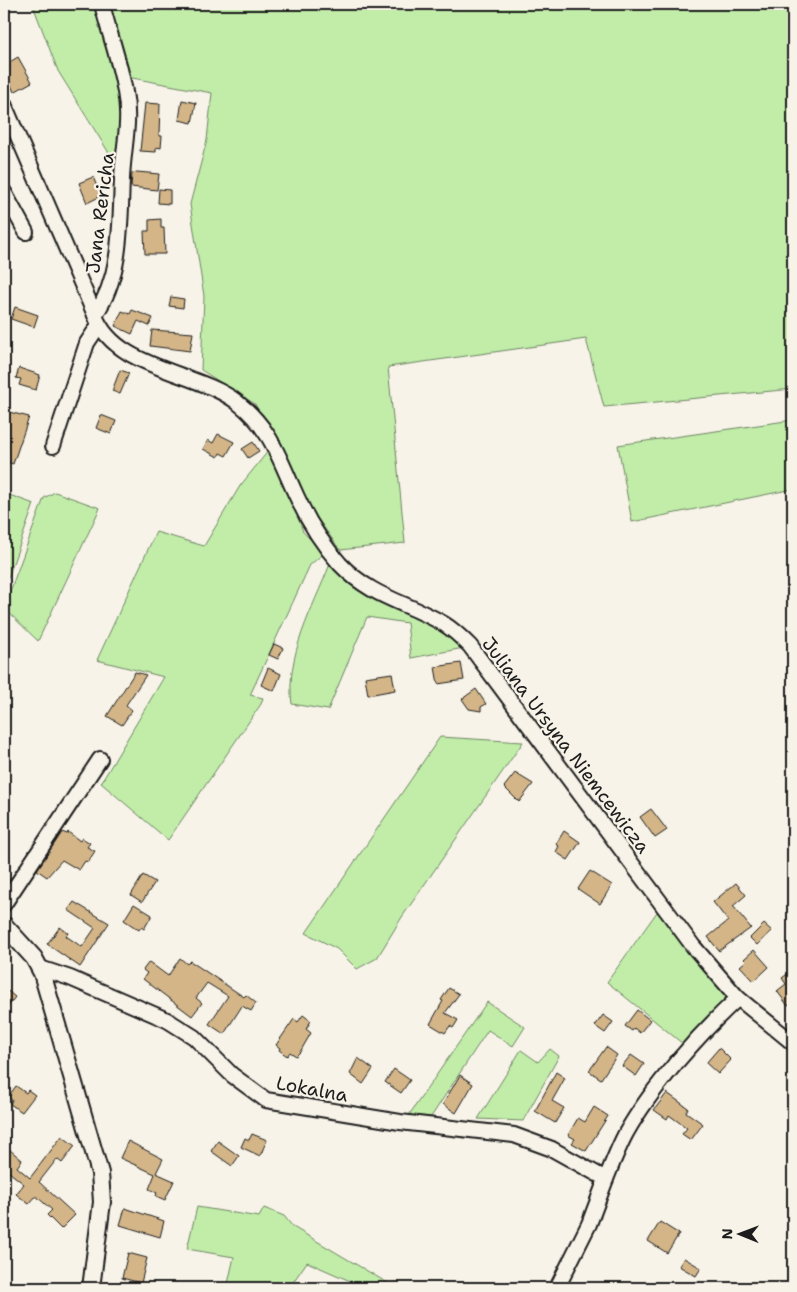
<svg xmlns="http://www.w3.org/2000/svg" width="797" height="1292" viewBox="0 0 797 1292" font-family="'Shantell Sans',sans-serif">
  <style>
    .green { fill: #c1eda9; stroke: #6e8462 }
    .building { fill: #d3b588; stroke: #1c1c1c }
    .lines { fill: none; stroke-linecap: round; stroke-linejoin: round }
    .minor-casing { stroke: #1c1c1c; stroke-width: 18 }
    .tertiary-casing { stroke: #1c1c1c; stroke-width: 20 }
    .minor { stroke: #f7f3e8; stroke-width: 14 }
    .tertiary { stroke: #f7f3e8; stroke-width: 16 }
    .labels { text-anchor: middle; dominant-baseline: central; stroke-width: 4.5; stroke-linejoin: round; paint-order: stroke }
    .street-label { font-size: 19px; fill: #1c1c1c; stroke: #f7f3e8 }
  </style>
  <rect width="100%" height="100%" fill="#f7f3e8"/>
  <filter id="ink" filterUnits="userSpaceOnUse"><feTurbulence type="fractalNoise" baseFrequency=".02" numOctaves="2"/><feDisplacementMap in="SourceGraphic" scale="10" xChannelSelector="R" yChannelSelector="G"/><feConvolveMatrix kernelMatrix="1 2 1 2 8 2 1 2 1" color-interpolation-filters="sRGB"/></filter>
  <g filter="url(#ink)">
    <g class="green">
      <polygon points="36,4 98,4 122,103 122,148 116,171 109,153 58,71 34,8"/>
      <polygon points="110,4 793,4 793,389 604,407 586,339 388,367 405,543 340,550 313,512 255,404 201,370 204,296 190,204 207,140 212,93 127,77"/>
      <polygon points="793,420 793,489 632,522 618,445"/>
      <polygon points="269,450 293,500 303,532 324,553 310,565 250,695 263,698 261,704 168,840 101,783 164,677 97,660 156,532 204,546 240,486"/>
      <polygon points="55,492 100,508 38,641 4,608 44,498"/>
      <polygon points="4,493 34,504 4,589"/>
      <path d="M330,564C341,573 351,585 363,592C396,612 438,618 464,648L411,658L407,623L367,617L328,710L292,704C285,656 313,608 330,564Z"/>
      <polygon points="440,737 523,742 402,917 377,958 357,969 337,949 306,933"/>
      <polygon points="657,912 726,997 683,1044 607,982"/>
      <polygon points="487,1002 525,1027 513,1046 488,1030 431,1117 409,1115"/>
      <polygon points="550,1049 559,1056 523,1121 478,1119 521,1050 538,1062"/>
      <polygon points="197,1207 259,1217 264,1208 284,1216 293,1227 396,1288 366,1288 307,1262 289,1288 227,1288 234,1257 187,1249"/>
    </g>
    <g class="building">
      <polygon points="18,57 32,82 14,92 4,69 10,66 8,63"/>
      <polygon points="182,100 196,103 192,123 179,120"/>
      <polygon points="145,103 160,104 159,136 162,136 161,148 156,147 156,152 140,151"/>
      <polygon points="137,172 159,174 157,190 131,187 132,173"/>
      <polygon points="93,177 101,196 87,203 79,183"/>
      <polygon points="159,189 170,190 170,204 158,203"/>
      <polygon points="161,219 161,228 164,228 165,254 145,254 144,231 149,231 149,220"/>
      <polygon points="171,297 184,299 183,308 169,306"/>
      <polygon points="15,307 38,315 34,327 11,319"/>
      <polygon points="132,310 153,318 149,326 138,321 132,334 115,326 122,311 130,314"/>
      <polygon points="152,330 193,333 190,351 150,346"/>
      <polygon points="19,368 40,375 36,390 19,385 21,379 16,378"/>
      <polygon points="120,370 129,373 120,394 112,391"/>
      <polygon points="9,412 29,417 13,464 4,461 4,434"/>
      <polygon points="101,415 116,421 111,434 96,428"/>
      <polygon points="218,434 234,442 226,456 220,453 218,457 203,449 208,440 213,443"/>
      <polygon points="253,442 259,451 248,458 242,449"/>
      <polygon points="274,644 283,648 278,659 269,655"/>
      <polygon points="461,663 464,680 438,684 435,667"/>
      <polygon points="268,668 281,674 274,691 261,685"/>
      <polygon points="135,672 146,675 126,705 132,710 122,725 107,716"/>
      <polygon points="392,673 395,690 368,695 365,677"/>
      <polygon points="476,689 486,704 481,707 481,711 469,709 462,699"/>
      <polygon points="515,773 533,784 519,802 504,787"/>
      <polygon points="651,809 667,830 655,838 640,817"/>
      <polygon points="564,831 580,842 568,860 556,852 559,846 556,844"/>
      <polygon points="62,832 67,834 68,832 80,841 82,838 90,843 87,847 95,851 88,862 85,861 79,870 62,860 47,877 37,870"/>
      <polygon points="590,871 612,885 600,904 578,889"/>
      <polygon points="143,875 155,882 142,902 131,895"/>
      <polygon points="736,883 746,895 733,906 751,928 719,951 708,937 728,921 713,902"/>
      <polygon points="74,902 109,923 80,967 47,944 60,927 68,933 66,936 82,947 95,928 68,910"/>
      <polygon points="134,904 152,915 144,929 141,927 139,930 124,920"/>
      <polygon points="764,924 772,931 757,945 750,938"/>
      <polygon points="754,950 769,967 754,981 740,966 746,961 744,959"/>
      <polygon points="180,958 187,964 190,961 244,997 246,995 256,1003 251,1011 242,1006 224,1034 209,1024 228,996 207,983 196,998 202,1003 192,1016 143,979 147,973 143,970 149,962 168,976"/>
      <polygon points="793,970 793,1002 788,1006 777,991 786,984 782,978"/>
      <polygon points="4,988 15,997 4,1012"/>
      <polygon points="449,988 459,994 445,1013 458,1020 453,1028 450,1026 445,1033 430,1024 443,1001 441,1000"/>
      <polygon points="637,1010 650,1020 640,1033 634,1028 632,1031 625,1026"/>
      <polygon points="303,1015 311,1021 306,1029 311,1033 300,1052 296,1056 290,1052 287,1056 279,1050 280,1048 276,1045 294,1019 298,1022"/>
      <polygon points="603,1015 613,1022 605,1033 595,1026"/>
      <polygon points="606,1047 617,1055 601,1079 589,1071"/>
      <polygon points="719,1048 731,1060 718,1074 706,1063"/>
      <polygon points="631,1055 644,1064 636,1076 622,1066"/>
      <polygon points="358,1058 373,1069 363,1084 350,1074"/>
      <polygon points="394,1069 410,1080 401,1093 385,1082"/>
      <polygon points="556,1072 565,1078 552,1101 564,1108 555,1123 535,1111"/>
      <polygon points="460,1075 473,1084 456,1113 443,1104"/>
      <polygon points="16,1086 26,1093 28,1090 35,1095 22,1112 10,1104 12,1100 8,1097"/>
      <polygon points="667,1093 688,1108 686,1112 703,1124 691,1140 682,1134 687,1128 669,1115 667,1119 654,1110"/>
      <polygon points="594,1107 608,1116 586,1151 572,1143 575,1139 568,1135 578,1118 585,1122"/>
      <polygon points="252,1134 267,1140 260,1156 241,1147 245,1138 249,1140"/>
      <polygon points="62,1136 75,1146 62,1163 57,1159 39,1182 75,1215 61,1229 47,1215 52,1210 36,1196 29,1204 16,1194 24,1184 4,1168 4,1158 10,1150 22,1160 17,1167 30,1178"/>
      <polygon points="128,1141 163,1159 156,1173 174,1181 165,1200 156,1196 157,1193 149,1189 155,1174 120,1158"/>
      <polygon points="218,1141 239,1156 232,1166 211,1151"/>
      <polygon points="125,1208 164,1221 160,1237 120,1225"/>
      <polygon points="660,1222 679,1234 667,1253 648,1241"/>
      <polygon points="128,1253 147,1258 141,1283 122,1278"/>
      <polygon points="684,1258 701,1268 696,1276 679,1266"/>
    </g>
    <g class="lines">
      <defs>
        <g id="minor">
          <path d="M102,4C109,33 120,62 125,92C131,122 123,149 122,179C120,225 122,276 95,315C114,369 197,371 237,402C272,429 279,459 297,497C308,521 322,544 340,564C372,598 407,602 444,624C454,630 462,638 470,646L693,946L738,998L793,1043"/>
          <polyline points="4,104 95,315"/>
          <polyline points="4,192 26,232"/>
          <polyline points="53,446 87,343 99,325"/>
          <polyline points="4,904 100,759"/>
          <path d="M40,968L70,978L167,1020L194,1037L232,1075L266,1100L400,1122L514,1135L552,1149L606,1179C612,1164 618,1148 626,1133C652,1087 699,1034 738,998"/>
          <polyline points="557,1288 589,1224 606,1179"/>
        </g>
        <polyline id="tertiary" points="4,925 34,958 42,973 100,1173 102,1202 91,1288"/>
      </defs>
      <use href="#minor" class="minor-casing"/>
      <use href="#tertiary" class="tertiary-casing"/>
      <use href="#minor" class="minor"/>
      <use href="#tertiary" class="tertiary"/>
    </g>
  </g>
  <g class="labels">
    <g class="street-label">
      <text transform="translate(100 213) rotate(-83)">Jana Rericha</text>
      <text transform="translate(566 745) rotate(53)">Juliana Ursyna Niemcewicza</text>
      <text transform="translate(312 1089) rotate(10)">Lokalna</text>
    </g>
  </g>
  <rect width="797" height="1292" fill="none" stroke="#f7f3e8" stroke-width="20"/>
  <rect x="10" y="10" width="777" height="1272" fill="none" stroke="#1c1c1c" stroke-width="2" filter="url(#ink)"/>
  <g transform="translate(740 1234) rotate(271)" stroke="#f7f3e8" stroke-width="4" paint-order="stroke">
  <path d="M0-4L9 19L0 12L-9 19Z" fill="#1c1c1c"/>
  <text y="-8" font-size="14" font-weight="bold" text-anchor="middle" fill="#1c1c1c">N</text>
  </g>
</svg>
